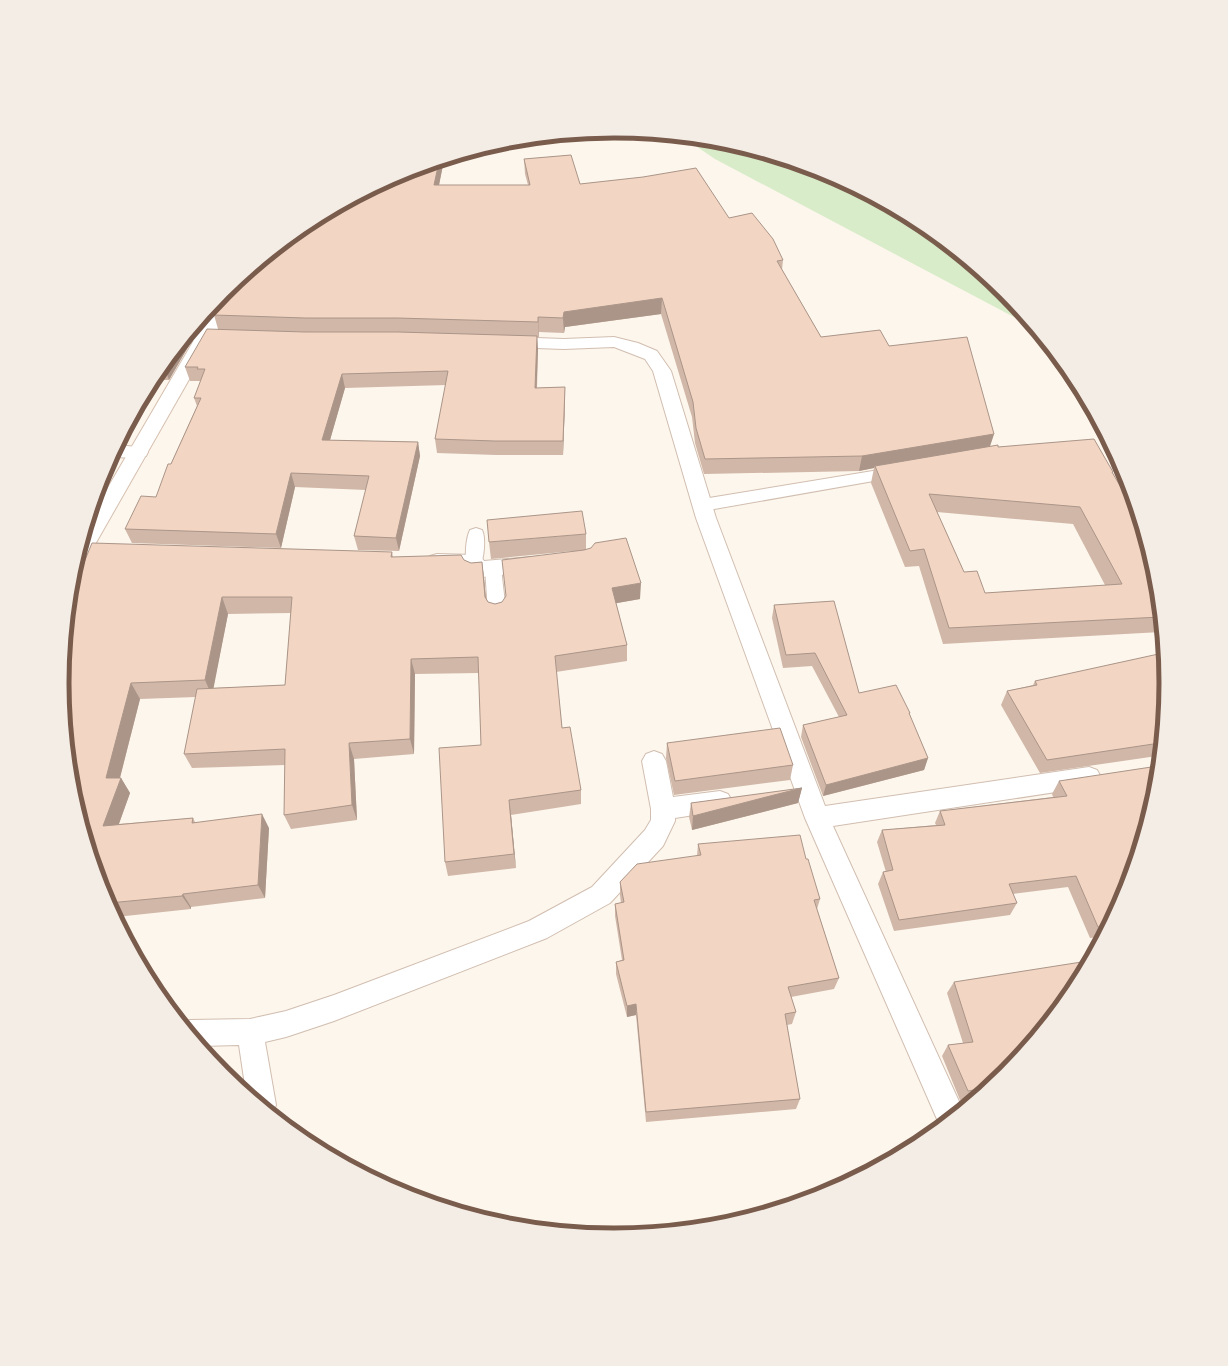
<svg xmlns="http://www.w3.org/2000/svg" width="1228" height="1366" viewBox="0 0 1228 1366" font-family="Poppins,sans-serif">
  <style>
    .green { fill: #d8ecc9 }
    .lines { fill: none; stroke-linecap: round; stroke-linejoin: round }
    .service-casing { stroke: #d1beb0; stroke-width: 2 }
    .minor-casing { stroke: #d1beb0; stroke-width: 2 }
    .secondary-casing { stroke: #d6c0b0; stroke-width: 2 }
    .service { fill: #fff; fill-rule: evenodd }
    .minor { fill: #fff; fill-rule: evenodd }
    .secondary { fill: #fff; fill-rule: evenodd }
    .wall { fill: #d1b7a8; fill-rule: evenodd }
    .shaded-wall { fill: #aa9588 }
    .building { fill: #f3d5c3; stroke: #aa9588; fill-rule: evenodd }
    .rim { fill: none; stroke: #7a5c4d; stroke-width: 5 }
  </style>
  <rect width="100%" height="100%" fill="#fdf6ec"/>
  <polygon class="green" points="684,138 722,142 825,173 921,224 1004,293 1030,323 1012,316 715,159"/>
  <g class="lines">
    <defs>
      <g id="service">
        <polygon points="897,467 902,468 905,472 902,476 703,511 697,509 695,505 697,501 703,499"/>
        <path d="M476,528L482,530C486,538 484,558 480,566L474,568L468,566C464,558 466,538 470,530Z"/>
        <polygon points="493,562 499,564 501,568 506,612 503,617 497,619 491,617 488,612 485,568 487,564"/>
      </g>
      <g id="minor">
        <polygon points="192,331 233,334 236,338 233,342 227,343 185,340"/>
        <polygon points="507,337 564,339 614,337 638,343 657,351 671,371 716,518 825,806 1089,767 1097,770 1101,777 1097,784 1089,787 833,826 962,1108 940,1126 805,818 696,518 653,371 645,359 614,347 564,349 507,347 501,346 498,342 501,338"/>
        <polygon points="118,445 146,448 148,452 146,456 139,458 112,457"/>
        <polygon points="437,554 474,555 481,557 484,561 532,557 539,559 542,564 539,569 532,571 474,578 467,575 464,569 437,568 430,566 427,561 430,556"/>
        <polygon points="654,751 662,754 666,761 673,797 720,791 728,794 732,801 728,808 720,811 675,818 675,821 663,846 610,903 547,938 334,1021 286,1037 265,1042 276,1105 273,1113 246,1092 239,1045 201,1046 182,1023 190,1020 250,1019 286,1011 334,995 529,921 592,887 645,830 651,820 651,809 642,761 646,754"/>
      </g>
      <polygon id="secondary" points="240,279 244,283 85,562 76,564 89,520 218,299"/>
    </defs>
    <use href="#service" class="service-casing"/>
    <use href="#minor" class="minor-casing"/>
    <use href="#secondary" class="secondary-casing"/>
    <use href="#service" class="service"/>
    <use href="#minor" class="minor"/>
    <use href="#secondary" class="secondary"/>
  </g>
  <g class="wall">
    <path d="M524,159L580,184L729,218L783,260L782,270L821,337L889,346L994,434L990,446L998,447L1113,472V474L1155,576L1161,632L943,644L919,566L905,567L871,483L874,468L859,471L704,474L695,443L692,417L661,314L565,327L564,333L539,332V337H537L538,350L537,388L565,387V401L563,455H496L437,453L435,439L446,385L345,388L330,440L418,442L420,456L399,551L358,550L354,536L366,490L295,487L281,548L132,543L125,529L156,497L197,406L194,398L201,381H190L185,367L218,329L214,315L403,173L444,160L439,185H528L525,174ZM937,512L1073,524L1105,585L985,593L964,572Z"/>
    <polygon points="211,309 198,330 193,330"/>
    <polygon points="189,335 191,342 169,380 153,380 155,376"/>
    <path d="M586,534V549L640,599L616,603L627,645V661L556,672L562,728L581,790V804L511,815L516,868L448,876L445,862L481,745L479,673L415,674L414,754L354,759L357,820L291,829L284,815L285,765L192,768L184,754L196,697L140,699L120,778H121L130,793L119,824L193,818L195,822L269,828L265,898L191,907V909L116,917L104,894L71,594L392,552L393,557L464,560L471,563L482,562L484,578L486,598L488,602L495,604L502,602L573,551L491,559L489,542ZM291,613L285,685L213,688L228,614Z"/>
    <polygon points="774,605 859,693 910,713 909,715 928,758 924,770 823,796 801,737 803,725 839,717 812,666 783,668 772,618"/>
    <polygon points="1035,681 1166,683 1159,753 1157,756 1040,773 1001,705 1007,691 1033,685"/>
    <polygon points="667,743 793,765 790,780 674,795 666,758"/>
    <polygon points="1059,781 1124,894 1101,937 1090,938 1068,887 1013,894 1017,903 1010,915 894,931 878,884 883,872 886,872 877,842 882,830 936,825 935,823 940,811 1053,797 1052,794"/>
    <polygon points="802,788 798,803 692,830 689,817 691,803"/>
    <polygon points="698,844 806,859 820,899 817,909 839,978 834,989 791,997 796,1012 792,1024 787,1025 800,1099 796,1109 646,1122 636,1015 627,1017 616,974 616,962 622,960 615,916 615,904 621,903 620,895 620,882 697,856"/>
    <polygon points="954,982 1004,1073 974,1098 960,1100 942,1056 948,1045 963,1043 947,993"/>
  </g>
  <g class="shaded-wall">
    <polygon points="444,160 436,200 434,185 439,162"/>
    <polygon points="662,298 661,314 565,327 564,333 563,318 564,312"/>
    <polygon points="211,309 198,330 197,325"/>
    <polygon points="538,317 539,332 539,337 538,322"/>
    <polygon points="189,335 191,342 169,380 164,366"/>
    <polygon points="537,336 538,350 536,402 535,388"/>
    <polygon points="342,374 345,388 326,454 322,440"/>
    <polygon points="565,387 565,401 563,455 563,441"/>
    <polygon points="994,434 989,449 875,466 874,468 859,471 862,456"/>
    <polygon points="418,442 420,456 399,551 396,538"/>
    <polygon points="291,473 295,487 281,548 276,534"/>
    <polygon points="482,562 484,578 487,613 485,597"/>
    <polygon points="641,583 640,599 612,604 612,588"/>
    <polygon points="222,597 228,614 212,696 205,680"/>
    <polygon points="411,659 415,674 414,754 410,739"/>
    <polygon points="131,683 140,699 117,789 121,778 130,793 113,840 103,826 106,778"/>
    <polygon points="349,743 354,759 357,820 352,805"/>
    <polygon points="928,758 924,770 823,796 826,785"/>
    <polygon points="802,788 798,803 692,830 693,816"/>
    <polygon points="509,800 511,815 516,868 514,854"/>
    <polygon points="262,814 269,828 265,898 258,885"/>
    <polygon points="183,894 191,907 191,909 182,896"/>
    <polygon points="636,1004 636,1015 627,1017 627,1006"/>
  </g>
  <g class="building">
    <polygon points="571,155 580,184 643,177 696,168 729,218 752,213 773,239 783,260 777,261 821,337 880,330 889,346 967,337 994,434 862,456 705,459 696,428 693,402 662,298 564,312 563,318 538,317 538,322 397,318 305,318 214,315 230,288 308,224 403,173 439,162 434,185 530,185 524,159"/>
    <polygon points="207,329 305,332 398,332 537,336 535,388 565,387 563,441 495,441 435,439 448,371 342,374 322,440 418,442 396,538 354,536 369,476 291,473 276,534 125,529 141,496 156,497 168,464 171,464 201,398 194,398 205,369 197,369 198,367 185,367"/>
    <path d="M1094,439L1113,472H1112L1138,517L1155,576L1160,617L949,628L924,549L910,551L875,466L998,445V447ZM929,494L1080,507L1122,584L985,593L977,571L964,572Z"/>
    <polygon points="582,511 586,534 489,542 487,520"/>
    <polygon points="626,538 641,583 612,588 627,645 555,656 562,728 570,727 581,790 509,800 514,854 445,862 439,748 481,745 478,657 411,659 410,739 349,743 352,805 284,815 285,749 184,754 197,689 285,685 292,597 222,597 205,680 131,683 106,778 121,778 103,826 193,818 192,823 262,814 258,885 183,894 182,896 109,903 104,894 73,790 62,683 71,594 92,543 392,552 391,557 461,555 464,560 471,563 482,562 485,597 488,602 495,604 502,602 506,596 502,560 584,550 591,548 595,543"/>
    <polygon points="834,601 859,693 896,685 910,713 909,713 928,758 826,785 803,725 847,715 815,653 786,655 774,605"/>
    <polygon points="1163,653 1166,683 1161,733 1160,733 1161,734 1160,743 1047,760 1007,691 1037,685 1035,681"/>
    <polygon points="780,728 793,765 675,781 667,743"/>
    <polygon points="1158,766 1155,791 1124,894 1107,926 1098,927 1076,876 1009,884 1017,903 899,920 883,872 893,870 882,830 945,825 940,811 1067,796 1059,781"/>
    <polygon points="802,788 774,795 693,816 691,803"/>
    <polygon points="800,835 806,859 808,859 820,899 814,900 839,978 788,987 796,1012 785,1014 800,1099 646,1112 636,1004 627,1006 616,962 624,960 615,904 624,902 620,882 637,864 701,855 698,844"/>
    <polygon points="1088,961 1073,990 1004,1073 986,1088 968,1091 948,1045 973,1042 954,982"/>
  </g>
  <path d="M0 0H1228V1366H0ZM69 683a545 545 0 1 1 1090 0a545 545 0 1 1-1090 0Z" fill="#f4ede6" fill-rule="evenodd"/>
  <path class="rim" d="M69 683a545 545 0 1 1 1090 0a545 545 0 1 1-1090 0Z"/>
</svg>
